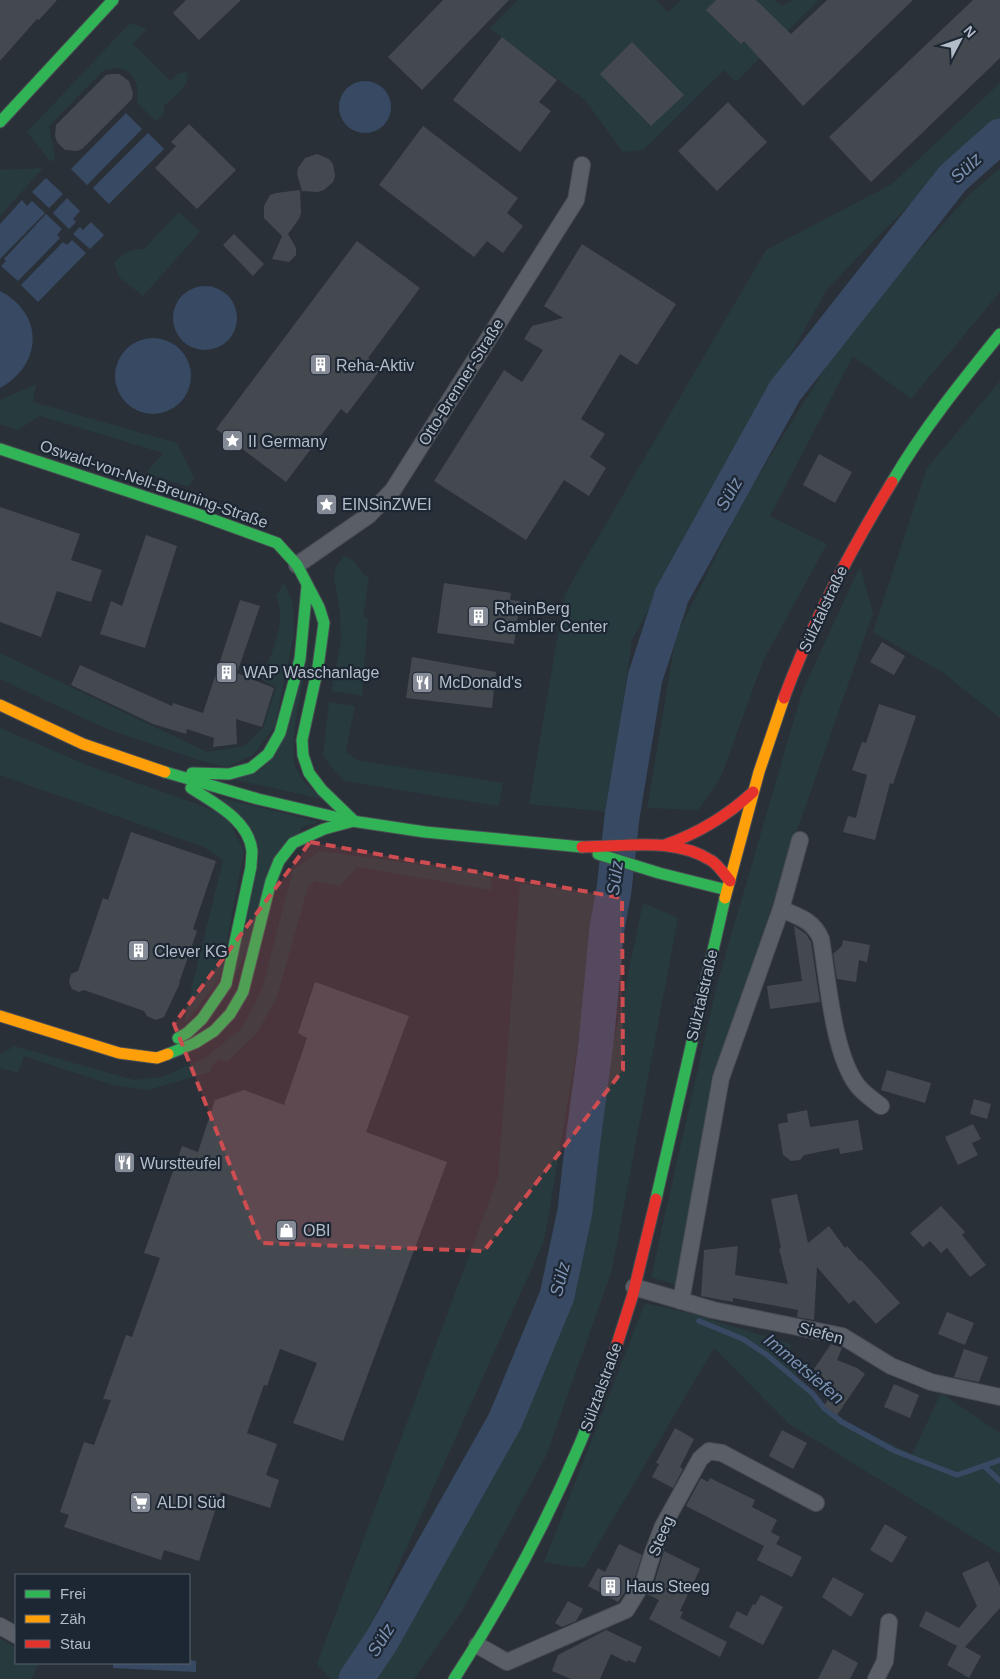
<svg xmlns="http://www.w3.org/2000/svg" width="1000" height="1679" viewBox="0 0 1000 1679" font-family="Helvetica,sans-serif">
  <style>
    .green { fill: #273a3e }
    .water { fill: #384963 }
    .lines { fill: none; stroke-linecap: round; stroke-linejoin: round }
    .stream { stroke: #384963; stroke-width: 5.5 }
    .river { stroke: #384963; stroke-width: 35 }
    .building { fill: #444950 }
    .street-casing { stroke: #484c53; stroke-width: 18 }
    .fast-casing { stroke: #484c53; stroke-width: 13 }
    .slow-casing { stroke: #484c53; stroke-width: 13 }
    .jam-casing { stroke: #484c53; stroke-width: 13 }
    .street { stroke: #5a5e66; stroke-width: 16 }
    .fast { stroke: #30b455; stroke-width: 11 }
    .slow { stroke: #ff9f0a; stroke-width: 11 }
    .jam { stroke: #e5322d; stroke-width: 11 }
    .marked { fill: #ce4d50; fill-opacity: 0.2; stroke: #ce4d50; stroke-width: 4; stroke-dasharray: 10 6; stroke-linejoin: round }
    .labels { text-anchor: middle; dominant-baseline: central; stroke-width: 4.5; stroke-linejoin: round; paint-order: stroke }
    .poi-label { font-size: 16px; fill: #b4bcc9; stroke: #1d2633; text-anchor: start }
    .street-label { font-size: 16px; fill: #b4bcc9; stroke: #1d2633 }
    .water-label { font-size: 18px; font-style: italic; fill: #7c92b1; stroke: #1d2633 }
  </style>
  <rect width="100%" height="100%" fill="#2a3038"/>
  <g class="green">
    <polygon points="518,0 656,0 668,12 681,0 775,0 782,6 794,0 819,0 736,82 724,70 643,150 623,152 585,100 490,28"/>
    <path d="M130,23L147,29L133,44L170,81C176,76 179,71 187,73C191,86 173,97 164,106V113L156,121L137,102C141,79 129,63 104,70L49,126L55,158L51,162L27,132Z"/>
    <polygon points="1000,83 1000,118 899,215 827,289 632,640 607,812 529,804 565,594 766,250 892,184"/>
    <polygon points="43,168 0,216 0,170"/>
    <polygon points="1000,168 1000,292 911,399 853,356 770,516 827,544 763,661 721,777 698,810 647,808 676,636 744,499 850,328 969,195"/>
    <path d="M179,212L200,232L143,296L119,277L114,263C124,252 130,249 144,249Z"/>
    <polygon points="1000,381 1000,718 942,672 873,632 927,468"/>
    <polygon points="36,384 33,402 177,443 194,478 189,487 146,473 163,453 40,416 18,430 0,424 0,400"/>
    <path d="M344,556C359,561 357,571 369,578L363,616L368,618L362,696L331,691L341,642L340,612L334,579L336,567Z"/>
    <polygon points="860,566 873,613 793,842 717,1070 682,1287 651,1277 717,984 802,692"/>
    <path d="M284,583L293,603L294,634L275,726L253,755L226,767L198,760L107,729L0,679V653L207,752L245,746L263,728L276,687L262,680C270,654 288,623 276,596Z"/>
    <path d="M308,655C304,681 286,749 297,770C302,782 313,791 323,799L231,779L262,769Z"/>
    <polygon points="329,702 355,706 346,752 357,760 503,783 499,806 344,781 334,770 323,756"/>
    <polygon points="0,728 92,767 197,804 226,816 244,851 220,978 185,1024 186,1011 223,860 204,847 0,775"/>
    <polygon points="222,798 319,822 302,827 230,987 257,869"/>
    <polygon points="319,851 492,874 491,890 357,867 340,886 316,881 308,887 277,997 257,1033 227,1062 221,1059 213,1064 210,1072 148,1090 113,1085 24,1056 18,1073 0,1068 0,1055 14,1046 134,1080 162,1077 205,1058 242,1028 262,989 293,870"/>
    <polygon points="520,883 603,896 544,1241 384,1598 343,1679 331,1679 317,1664 498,1178"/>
    <polygon points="643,903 678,918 612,1270 546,1456 462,1611 414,1679 370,1679 403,1622 517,1402 582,1193"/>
    <polygon points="645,1303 693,1314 790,1344 798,1379 824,1408 838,1418 912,1454 941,1393 1000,1433 1000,1554 788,1423 714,1348 584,1568 544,1562"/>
    <polygon points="0,1638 16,1649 16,1663 39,1663 31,1679 0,1679"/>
  </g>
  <g class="water">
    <circle cx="365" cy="107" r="26"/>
    <polygon points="126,113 142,129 87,185 71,169"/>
    <polygon points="148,133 164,149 109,204 93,188"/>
    <polygon points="46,178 63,194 49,208 32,192"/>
    <polygon points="67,198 80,211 73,219 76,222 69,229 53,213"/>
    <polygon points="22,200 27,206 32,201 45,213 0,259 0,224"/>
    <polygon points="46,214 62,229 57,235 60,238 18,281 1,266 6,261 4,259"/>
    <polygon points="91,222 104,235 90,249 73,234 80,227 83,230"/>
    <polygon points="72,240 86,253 38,302 21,285 63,242 67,245"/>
    <circle cx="205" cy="318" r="32"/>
    <path d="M0,291C44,314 43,364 0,388Z"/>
    <circle cx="153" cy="376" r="38"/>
    <polygon points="189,1660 196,1661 196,1672 113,1668 113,1663 189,1663"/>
  </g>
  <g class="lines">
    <g class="stream">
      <polyline points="699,1321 743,1339 767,1355 813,1394 824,1408 842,1422 895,1451 957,1475 1000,1460"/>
      <polyline points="984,1466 1000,1481"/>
    </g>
    <polyline class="river" points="356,1679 382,1640 505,1421 557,1296 575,1211 583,1140 596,1043 607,928 614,890 622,817 645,678 672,595 785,391 953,178 1000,136"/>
  </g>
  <g class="building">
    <polygon points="0,0 57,0 39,20 37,19 0,61"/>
    <polygon points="186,0 241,0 199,40 173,13"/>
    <polygon points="443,0 509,0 422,90 388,57"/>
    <polygon points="716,0 756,0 791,34 827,0 913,0 803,106 744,41 741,44 706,10"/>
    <polygon points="973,0 1000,0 1000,58 871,182 829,137"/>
    <polygon points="502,37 557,80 539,102 551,111 520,152 453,100"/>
    <polygon points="632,42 684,95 651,126 600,74"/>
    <polygon points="112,74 119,74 129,81 133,93 132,99 82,149 77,151 65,150 57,142 55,136 56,125 106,75"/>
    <polygon points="728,102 767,142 717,191 678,151"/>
    <polygon points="189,124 236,170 197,209 155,168 176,146 171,142"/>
    <polygon points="423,126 518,198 507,213 523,226 503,253 487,241 474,257 379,185"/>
    <polygon points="317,154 329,159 333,164 335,176 333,182 324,190 318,192 302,191 297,174 298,168 305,158"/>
    <polygon points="300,190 301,213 299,219 288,234 296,248 296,255 289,262 272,259 282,236 264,218 264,206 270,195 276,193"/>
    <polygon points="234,234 264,264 253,276 223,245"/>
    <polygon points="357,241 420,288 368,358 381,369 347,414 341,409 286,482 216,429"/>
    <polygon points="582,244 676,304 637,365 620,354 581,419 605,434 590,457 606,468 589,496 564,480 526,540 434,481 504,370 522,382 543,350 524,339 532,326 563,318 544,306"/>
    <polygon points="819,454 852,472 835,503 803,485"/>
    <polygon points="0,507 80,534 71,560 102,570 91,602 57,591 41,637 0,622"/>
    <polygon points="146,535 177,546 145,648 100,634 111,601 122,606"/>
    <polygon points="444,583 511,593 510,600 520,601 514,644 437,633"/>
    <polygon points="240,600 260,606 237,673 274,688 262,727 236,719 237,744 213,747 214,738 187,729 186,734 153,724 71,685 80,665 172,706 173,703 203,713"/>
    <polygon points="882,642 905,656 894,675 870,662"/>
    <polygon points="412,657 496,672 492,708 406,698"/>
    <polygon points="879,704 916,716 893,784 890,783 875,840 843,832 848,816 856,818 867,775 852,770 862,742 866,743"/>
    <polygon points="131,832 216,861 193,929 197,931 179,983 180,983 164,1017 156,1020 147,1016 144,1011 84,990 79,992 72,989 69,982 71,974 78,971 103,898 108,900"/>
    <polygon points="794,926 806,934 811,942 820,1002 770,1009 767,986 802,981"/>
    <polygon points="843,940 870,945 867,962 859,960 856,982 837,979 833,954 842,946"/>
    <polygon points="315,982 409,1016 366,1132 447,1162 343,1441 293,1423 317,1363 280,1349 267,1386 264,1385 247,1433 277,1444 266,1475 279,1480 270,1508 221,1492 199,1561 164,1550 161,1560 64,1527 69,1515 60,1512 84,1442 94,1445 111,1400 103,1399 126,1335 132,1337 160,1258 144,1253 182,1146 198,1152 215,1100 244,1090 284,1105 307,1038 298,1033"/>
    <polygon points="887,1070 931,1083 925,1103 881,1090"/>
    <polygon points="974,1099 991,1104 987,1119 970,1114"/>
    <polygon points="807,1110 810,1127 858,1120 863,1150 840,1154 839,1148 804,1155 800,1160 791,1161 783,1155 778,1124 788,1122 787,1114"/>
    <polygon points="973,1124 981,1139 972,1143 978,1155 958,1165 945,1137"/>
    <polygon points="797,1194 808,1243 829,1226 845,1248 847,1246 860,1261 861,1260 900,1303 876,1324 854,1300 849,1304 817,1267 814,1320 797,1317 798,1310 733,1298 733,1302 701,1296 704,1250 738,1246 735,1275 788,1284 779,1249 781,1248 771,1199"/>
    <polygon points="941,1206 965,1232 962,1235 986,1265 970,1277 947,1248 941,1253 930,1241 923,1247 910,1233"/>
    <polygon points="947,1312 974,1323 965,1345 938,1334"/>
    <polygon points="831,1344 842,1348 837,1360 857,1368 865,1374 837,1415 824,1406 832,1393 817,1383 822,1375 814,1369"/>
    <polygon points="964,1349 988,1357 979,1382 954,1377"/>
    <polygon points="894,1384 919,1395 910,1418 884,1407"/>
    <polygon points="675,1428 694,1439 680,1467 683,1469 673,1488 652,1477 659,1464 656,1463"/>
    <polygon points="782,1430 807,1443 793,1469 769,1456"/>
    <polygon points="701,1478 708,1482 710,1478 755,1500 752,1507 777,1520 771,1532 780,1537 776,1544 802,1557 792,1577 757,1560 764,1546 686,1506"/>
    <polygon points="885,1524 907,1537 892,1563 870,1550"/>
    <polygon points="619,1544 642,1555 635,1577 618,1602 588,1586 598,1568 605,1572"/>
    <polygon points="664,1551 700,1569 680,1611 683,1612 680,1618 727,1642 720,1657 649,1619 659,1600 647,1594 654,1584"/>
    <polygon points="988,1561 1000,1586 1000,1608 965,1647 981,1656 969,1678 947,1665 957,1646 919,1626 926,1611 959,1628 977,1606 962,1573"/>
    <polygon points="833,1577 864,1594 851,1617 822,1597"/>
    <polygon points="761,1595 783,1607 763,1645 729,1627 737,1611 747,1616 753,1604 755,1605"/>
    <polygon points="568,1601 583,1609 576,1621 562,1627 555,1623"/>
    <polygon points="606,1630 642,1647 635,1663 628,1660 627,1662 611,1654 600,1679 571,1679 552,1671 558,1655"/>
    <polygon points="833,1649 858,1663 850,1679 818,1679"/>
  </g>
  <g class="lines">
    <defs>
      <g id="street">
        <polyline points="297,565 369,515 393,490 576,200 582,165"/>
        <path d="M781,909C799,917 813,920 821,939C828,980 833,1053 857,1085C863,1093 873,1100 881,1106"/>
        <polyline points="634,1287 713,1310 842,1336 891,1366 931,1382 1000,1397"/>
        <polyline points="681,1301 721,1078 781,909 800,840"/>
        <polyline points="0,1626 16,1635"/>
        <polyline points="477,1645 507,1662 626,1610 644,1581 652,1555 663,1526 700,1459 709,1451 722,1453 816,1503"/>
        <polyline points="876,1679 885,1661 889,1622"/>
      </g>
      <g id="fast">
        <polyline points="0,122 113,0"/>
        <polyline points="0,449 200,515 277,543 297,565 319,607 324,623 318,667 302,740 303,755 309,773 322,790 354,821"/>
        <path d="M892,482C923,429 962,381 1000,334"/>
        <polyline points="165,772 258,799 352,821 425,832 582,847"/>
        <polyline points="192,773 229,774 251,768 268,754 280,733 300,659 307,586"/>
        <polyline points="598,854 659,873 727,890"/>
        <path d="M178,1038L187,1033L202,1019L226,984L251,867C251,862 252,856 252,851C249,820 214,803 191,788"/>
        <polyline points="168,1054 195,1043 214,1031 230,1014 243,992 271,881 279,861 293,843 324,829 350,822"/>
        <polyline points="656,1199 725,898"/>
        <path d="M454,1679C519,1579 573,1473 612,1360"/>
      </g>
      <g id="slow">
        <polyline points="0,705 83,744 165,772"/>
        <polyline points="725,898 759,772 784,698"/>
        <polyline points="0,1016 119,1053 157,1058 168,1054"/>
      </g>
      <g id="jam">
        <path d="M784,698C812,622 850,551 892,482"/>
        <path d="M665,845C699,833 727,816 753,792"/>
        <path d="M582,847C624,847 674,836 712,861C719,866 724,874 730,881"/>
        <polyline points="612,1360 633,1294 656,1199"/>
      </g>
    </defs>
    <use href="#street" class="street-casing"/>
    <use href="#fast" class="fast-casing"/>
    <use href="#slow" class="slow-casing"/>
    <use href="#jam" class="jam-casing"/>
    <use href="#street" class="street"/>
    <use href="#fast" class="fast"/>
    <use href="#slow" class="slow"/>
    <use href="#jam" class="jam"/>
  </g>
  <path class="marked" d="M310,842L622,898L623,1070L484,1251L261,1243L174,1024Z"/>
  <defs>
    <symbol id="building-square" viewBox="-11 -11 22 22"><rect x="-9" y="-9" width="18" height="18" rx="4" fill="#848b96" stroke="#1d2633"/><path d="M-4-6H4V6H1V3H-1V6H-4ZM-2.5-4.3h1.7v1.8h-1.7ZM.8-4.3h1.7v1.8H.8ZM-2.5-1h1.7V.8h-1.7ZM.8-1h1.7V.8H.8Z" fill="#fff"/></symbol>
    <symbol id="sight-square" viewBox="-11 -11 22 22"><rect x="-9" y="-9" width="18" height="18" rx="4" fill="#848b96" stroke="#1d2633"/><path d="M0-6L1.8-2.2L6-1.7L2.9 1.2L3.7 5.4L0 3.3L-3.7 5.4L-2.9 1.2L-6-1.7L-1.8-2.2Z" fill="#fff"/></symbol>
    <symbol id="restaurant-square" viewBox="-11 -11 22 22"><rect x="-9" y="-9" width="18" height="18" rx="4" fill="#848b96" stroke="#1d2633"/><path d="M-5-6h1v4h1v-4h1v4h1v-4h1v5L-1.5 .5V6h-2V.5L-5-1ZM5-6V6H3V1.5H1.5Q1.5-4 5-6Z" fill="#fff"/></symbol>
    <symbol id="shop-square" viewBox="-11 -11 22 22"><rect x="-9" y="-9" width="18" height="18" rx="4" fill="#848b96" stroke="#1d2633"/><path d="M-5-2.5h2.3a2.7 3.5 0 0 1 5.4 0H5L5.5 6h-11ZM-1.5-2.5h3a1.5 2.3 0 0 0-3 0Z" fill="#fff"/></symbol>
    <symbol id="supermarket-square" viewBox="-11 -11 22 22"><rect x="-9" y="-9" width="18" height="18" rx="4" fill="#848b96" stroke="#1d2633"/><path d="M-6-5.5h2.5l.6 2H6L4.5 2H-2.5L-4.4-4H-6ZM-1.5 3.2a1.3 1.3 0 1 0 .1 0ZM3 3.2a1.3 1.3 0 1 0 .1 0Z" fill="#fff"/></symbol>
  </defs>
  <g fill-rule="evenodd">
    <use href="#building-square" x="308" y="352" width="25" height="25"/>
    <use href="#sight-square" x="220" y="428" width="25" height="25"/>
    <use href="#sight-square" x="314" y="492" width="25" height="25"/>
    <use href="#building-square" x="466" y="604" width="25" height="25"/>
    <use href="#building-square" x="214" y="660" width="25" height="25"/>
    <use href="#restaurant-square" x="410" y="670" width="25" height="25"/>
    <use href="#building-square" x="126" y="938" width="25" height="25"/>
    <use href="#restaurant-square" x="112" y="1150" width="25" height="25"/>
    <use href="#shop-square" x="274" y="1218" width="25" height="25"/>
    <use href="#supermarket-square" x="128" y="1490" width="25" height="25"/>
    <use href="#building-square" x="598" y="1574" width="25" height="25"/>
  </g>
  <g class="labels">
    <g class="poi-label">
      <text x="336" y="365">Reha-Aktiv</text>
      <text x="248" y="441">II Germany</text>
      <text x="342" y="504">EINSinZWEI</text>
      <text x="494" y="608">RheinBerg<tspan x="494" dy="18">Gambler Center</tspan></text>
      <text x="243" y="672">WAP Waschanlage</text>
      <text x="439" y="682">McDonald's</text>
      <text x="154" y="951">Clever KG</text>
      <text x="140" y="1163">Wurstteufel</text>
      <text x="303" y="1230">OBI</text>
      <text x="157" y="1502">ALDI Süd</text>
      <text x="626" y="1586">Haus Steeg</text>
    </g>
    <g class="street-label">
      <text transform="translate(461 382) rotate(-58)">Otto-Brenner-Straße</text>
      <text transform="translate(154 484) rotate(19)">Oswald-von-Nell-Breuning-Straße</text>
      <text transform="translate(823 609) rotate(-65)">Sülztalstraße</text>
      <text transform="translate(702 995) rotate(-77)">Sülztalstraße</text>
      <text transform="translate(821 1333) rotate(15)">Siefen</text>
      <text transform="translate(601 1387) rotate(-70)">Sülztalstraße</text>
      <text transform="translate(661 1536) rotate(-67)">Steeg</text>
    </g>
    <g class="water-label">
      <text transform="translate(966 168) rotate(-43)">Sülz</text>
      <text transform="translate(729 494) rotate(-61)">Sülz</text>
      <text transform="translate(615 878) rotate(-83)">Sülz</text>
      <text transform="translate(560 1279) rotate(-76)">Sülz</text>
      <text transform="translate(804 1369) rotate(40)">Immetsiefen</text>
      <text transform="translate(381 1640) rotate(-58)">Sülz</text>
    </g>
  </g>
  <rect x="15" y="1574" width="175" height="90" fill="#1d2633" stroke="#59626f"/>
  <rect x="25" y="1590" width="25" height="8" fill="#30b455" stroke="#59626f"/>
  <text x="60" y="1599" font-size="15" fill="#b4bcc9">Frei</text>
  <rect x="25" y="1615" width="25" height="8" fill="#ff9f0a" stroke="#59626f"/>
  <text x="60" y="1624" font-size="15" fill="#b4bcc9">Zäh</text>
  <rect x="25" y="1640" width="25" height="8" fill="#e5322d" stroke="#59626f"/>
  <text x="60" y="1649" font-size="15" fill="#b4bcc9">Stau</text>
  <g transform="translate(960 40) rotate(49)" stroke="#1d2633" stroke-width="4" paint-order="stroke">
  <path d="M0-4L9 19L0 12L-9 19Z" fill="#b4bcc9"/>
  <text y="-8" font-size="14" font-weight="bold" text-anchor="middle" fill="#b4bcc9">N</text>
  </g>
</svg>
